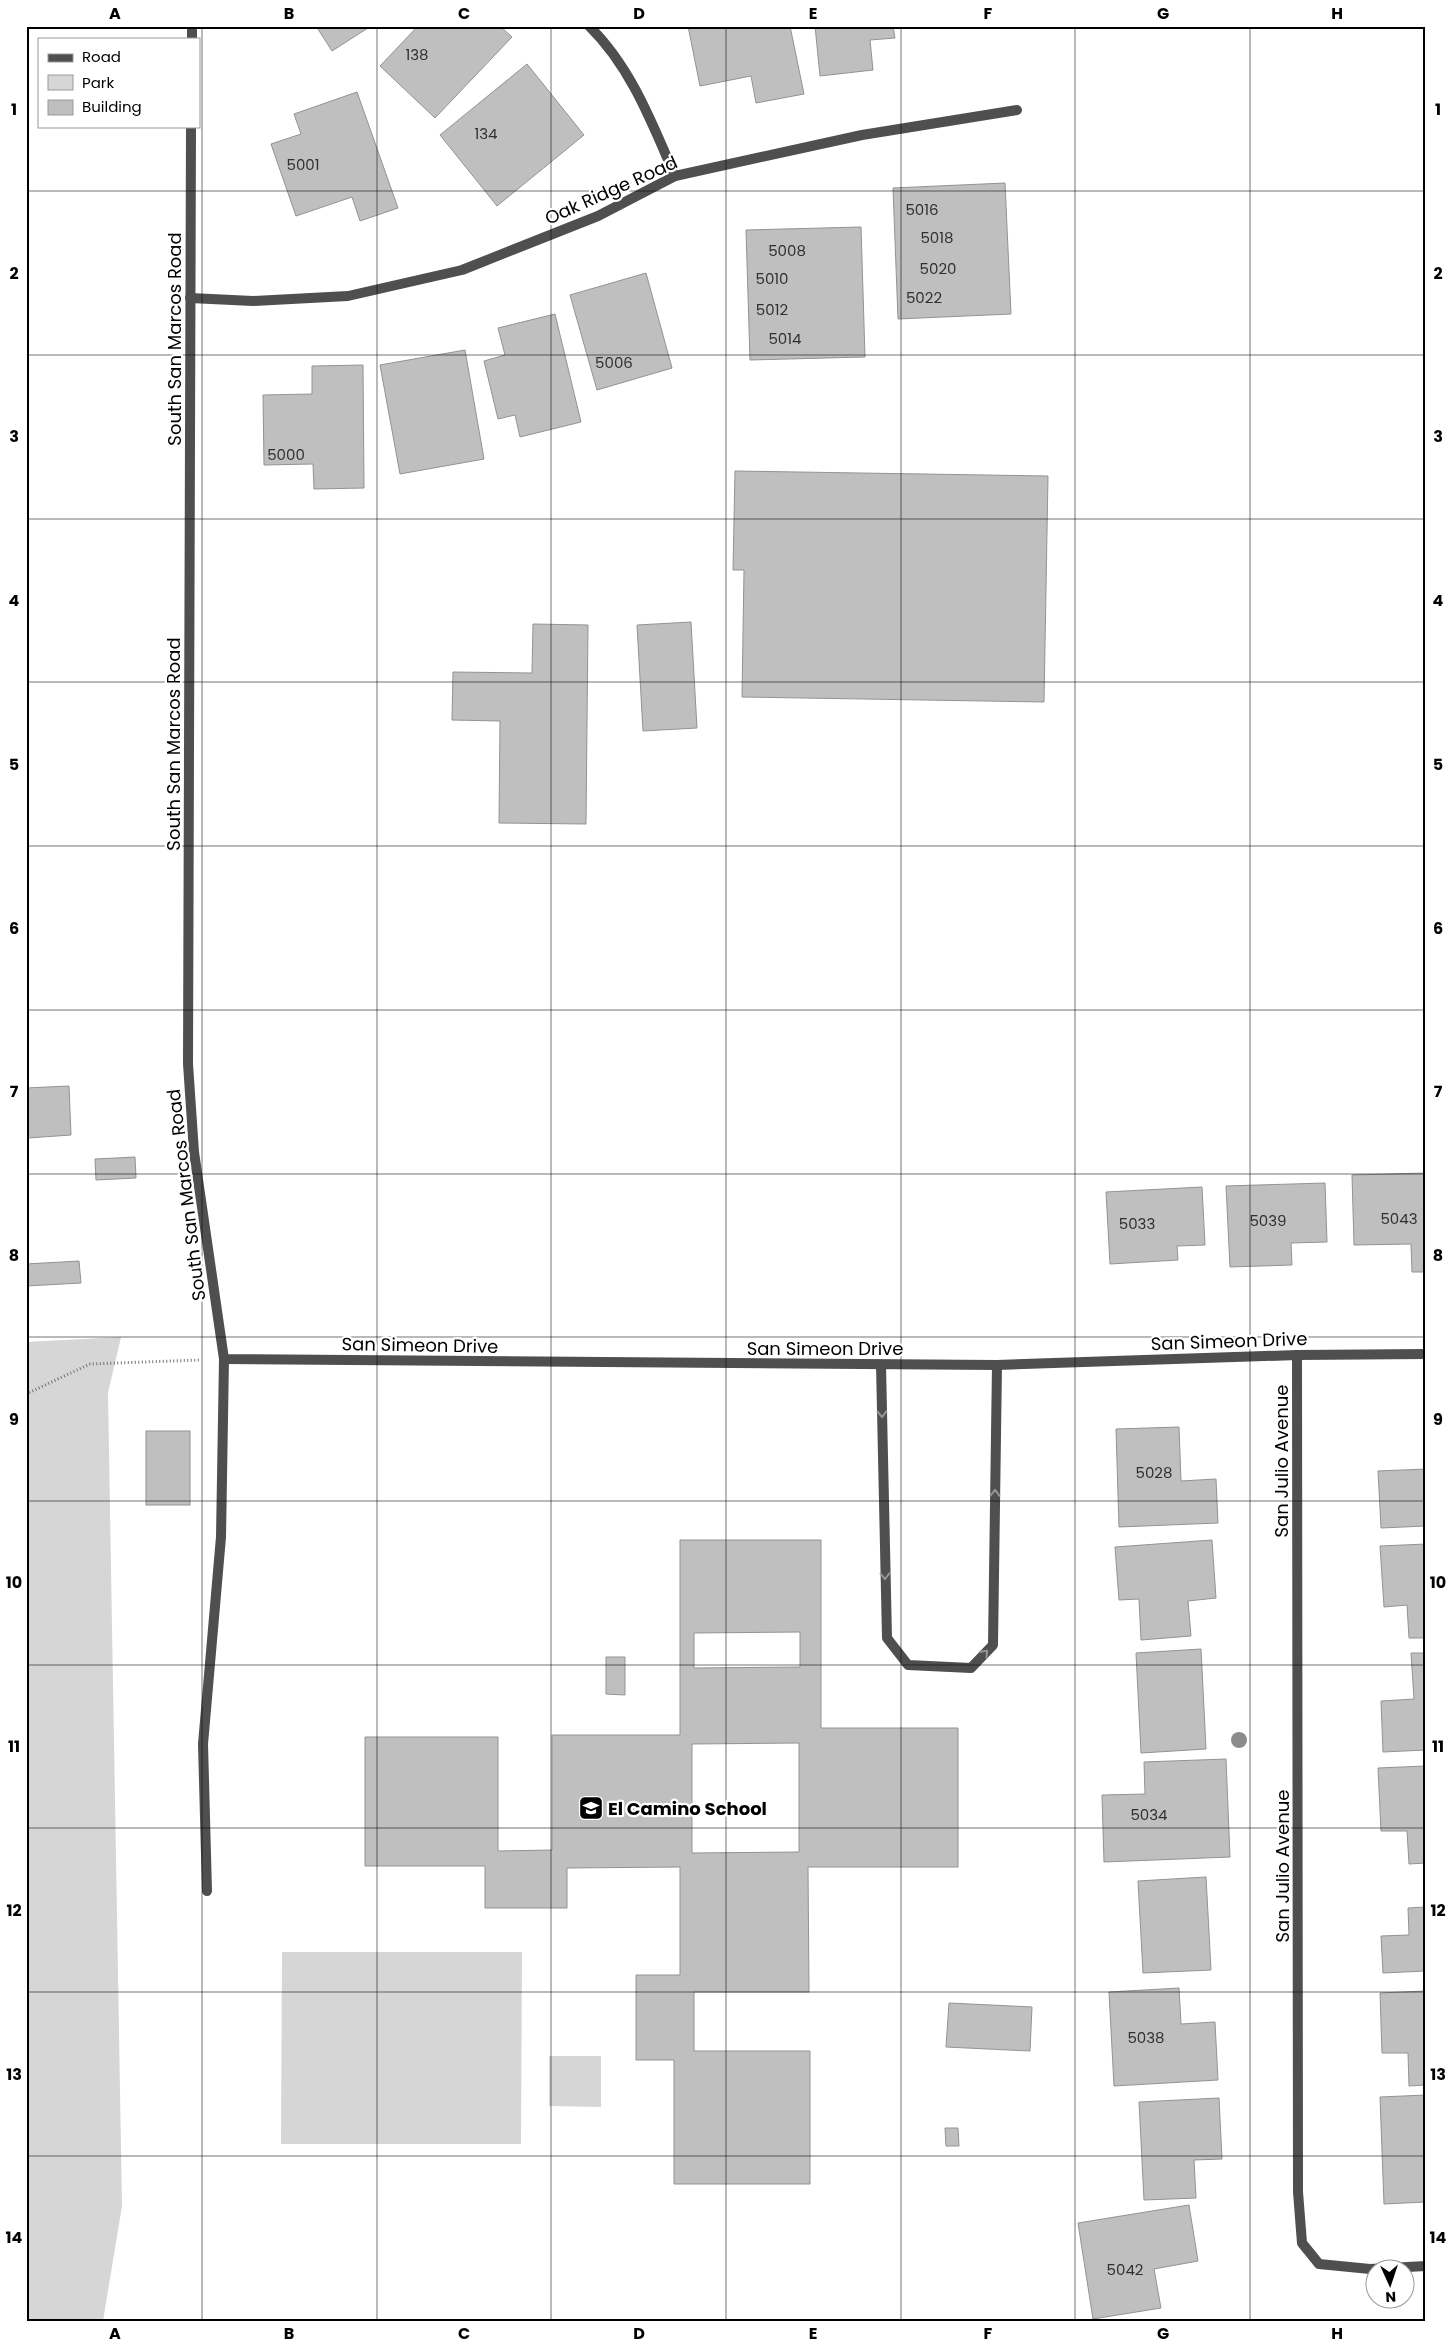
<svg xmlns="http://www.w3.org/2000/svg" width="1452" height="2347" viewBox="0 0 1452 2347" font-family="Poppins,sans-serif">
  <style>
    .green { fill: #d6d6d6 }
    .building { fill: #bfbfbf; stroke: #939393; fill-rule: evenodd }
    .lines { fill: none; stroke-linecap: round; stroke-linejoin: round }
    .path { stroke: #717171; stroke-width: 3; stroke-dasharray: 1 2.5; stroke-linecap: butt }
    .service { stroke: #4f4f4f; stroke-width: 10 }
    .minor { stroke: #4f4f4f; stroke-width: 10 }
    .tree { fill: #8c8c8c }
    .oneway { stroke: #959595 }
    .grid { fill: none; stroke: #000; stroke-width: 1; stroke-opacity: 0.55 }
    .labels { text-anchor: middle; dominant-baseline: central; stroke-width: 4.5; stroke-linejoin: round; paint-order: stroke }
    .number-label { font-size: 15px; fill: #303030 }
    .street-label { font-size: 18px; fill: #000; stroke: #fff }
    .poi-label { font-size: 18px; font-weight: bold; fill: #000; stroke: #fff; text-anchor: start }
    .neatline { fill: none; stroke: #000; stroke-width: 2 }
    .grid-label { font-size: 16px; text-anchor: middle; font-weight: bold; fill: #000 }
  </style>
  <rect width="100%" height="100%" fill="#fff"/>
  <g class="green">
    <polygon points="121,1337 108,1393 122,2206 103,2321 26,2321 26,1342"/>
    <polygon points="282,1952 522,1952 521,2144 281,2144"/>
    <polygon points="549,2056 601,2056 601,2107 549,2106"/>
  </g>
  <g class="building">
    <polygon points="316,26 371,26 332,51"/>
    <polygon points="418,26 500,26 512,37 435,118 380,66"/>
    <polygon points="688,26 790,26 804,94 756,103 751,76 700,86"/>
    <polygon points="815,26 893,26 895,38 870,40 873,70 820,76"/>
    <polygon points="527,64 584,135 497,206 440,135"/>
    <polygon points="357,92 398,208 360,221 352,197 296,216 271,144 301,134 294,114"/>
    <polygon points="1005,183 1011,314 898,319 893,188"/>
    <polygon points="861,227 865,357 750,360 746,230"/>
    <polygon points="646,273 672,368 597,390 570,295"/>
    <polygon points="555,314 581,422 520,437 515,415 498,419 484,361 505,355 498,328"/>
    <polygon points="465,350 484,459 400,474 380,365"/>
    <polygon points="363,365 364,488 314,489 313,464 264,465 263,395 312,394 312,366"/>
    <polygon points="735,471 1048,476 1044,702 742,697 744,570 733,570"/>
    <polygon points="691,622 697,728 643,731 637,625"/>
    <polygon points="533,624 588,625 586,824 499,823 500,721 452,720 453,672 532,673"/>
    <polygon points="69,1086 71,1135 28,1138 26,1088"/>
    <polygon points="135,1157 136,1178 96,1180 95,1159"/>
    <polygon points="1426,1173 1426,1272 1412,1272 1411,1244 1354,1245 1352,1175"/>
    <polygon points="1325,1183 1327,1242 1291,1243 1292,1265 1230,1267 1226,1186"/>
    <polygon points="1202,1187 1205,1245 1177,1246 1178,1260 1110,1264 1106,1192"/>
    <polygon points="79,1261 81,1283 26,1286 26,1264"/>
    <polygon points="1179,1427 1181,1481 1216,1479 1218,1523 1119,1527 1116,1429"/>
    <rect x="146" y="1431" width="44" height="74"/>
    <polygon points="1426,1469 1426,1526 1381,1528 1378,1471"/>
    <path d="M680,1540H821V1728H958V1867H808L809,1992H694V2051H810V2184H674V2060H636V1975H680V1867L567,1868V1908H485V1866H365V1737H498V1851L552,1850V1735H680ZM800,1632V1667L694,1668V1633ZM799,1743V1852L692,1853V1744Z"/>
    <polygon points="1212,1540 1216,1598 1188,1601 1191,1636 1141,1640 1139,1599 1119,1600 1115,1547"/>
    <polygon points="1426,1544 1426,1638 1409,1638 1407,1605 1384,1607 1380,1546"/>
    <polygon points="1201,1649 1206,1749 1141,1753 1136,1653"/>
    <polygon points="1411,1653 1426,1653 1426,1750 1383,1752 1381,1701 1414,1699"/>
    <polygon points="606,1657 625,1657 625,1695 606,1694"/>
    <polygon points="1226,1759 1230,1857 1104,1862 1102,1795 1145,1794 1144,1762"/>
    <polygon points="1426,1766 1426,1863 1409,1864 1407,1831 1381,1831 1378,1768"/>
    <polygon points="1206,1877 1211,1970 1143,1973 1138,1881"/>
    <polygon points="1424,1877 1426,1877 1426,1971 1383,1973 1381,1936 1409,1935 1408,1908 1425,1907"/>
    <polygon points="1179,1988 1181,2024 1215,2022 1218,2080 1114,2086 1109,1992"/>
    <polygon points="1426,1991 1426,2085 1409,2086 1408,2053 1382,2053 1380,1993"/>
    <polygon points="949,2003 1032,2007 1030,2051 946,2047"/>
    <polygon points="1426,2095 1426,2202 1384,2204 1380,2097"/>
    <polygon points="1219,2098 1222,2159 1194,2160 1196,2198 1144,2200 1139,2102"/>
    <polygon points="945,2128 958,2128 959,2146 946,2146"/>
    <polygon points="1189,2205 1198,2261 1154,2269 1161,2308 1093,2319 1078,2223"/>
  </g>
  <g class="lines">
    <polyline class="path" points="26,1394 90,1364 200,1360"/>
    <g class="service">
      <polyline points="881,1365 887,1638 908,1665 971,1668 993,1645 997,1365"/>
      <polyline points="207,1891 203,1744 221,1537 224,1359"/>
    </g>
    <g class="minor">
      <path d="M589,26C631,67 652,123 675,176"/>
      <polyline points="192,39 192,26"/>
      <polyline points="191,126 188,1064 194,1152 224,1359 997,1365 1297,1355 1426,1354"/>
      <polyline points="190,298 253,301 348,296 462,270 598,216 675,176 862,135 1017,110"/>
      <polyline points="1297,1355 1298,2192 1302,2243 1319,2264 1370,2269 1426,2266"/>
    </g>
  </g>
  <circle class="tree" cx="1239" cy="1740" r="8"/>
  <defs><path id="oneway-chevron" d="M-2-3.5L2.5 0L-2 3.5" fill="none" stroke-width="1.6" stroke-linecap="round" stroke-linejoin="round" transform="scale(1.25)"/></defs>
  <g class="oneway">
    <use href="#oneway-chevron" transform="translate(882 1414) rotate(89)"/>
    <use href="#oneway-chevron" transform="translate(995 1493) rotate(-89)"/>
    <use href="#oneway-chevron" transform="translate(885 1576) rotate(89)"/>
    <use href="#oneway-chevron" transform="translate(985 1653) rotate(-47)"/>
  </g>
  <path class="grid" d="M202,26V2321M377,26V2321M551,26V2321M726,26V2321M901,26V2321M1075,26V2321M1250,26V2321M26,191H1426M26,355H1426M26,519H1426M26,682H1426M26,846H1426M26,1010H1426M26,1174H1426M26,1337H1426M26,1501H1426M26,1665H1426M26,1828H1426M26,1992H1426M26,2156H1426"/>
  <defs>
    <symbol id="school-square" viewBox="-11 -11 22 22"><rect x="-9" y="-9" width="18" height="18" rx="4" fill="#000" stroke="#fff"/><path d="M0-5L7-2L0 1L-7-2ZM-4 1L0 2.5L4 1V4Q0 6-4 4Z" fill="#fff"/></symbol>
  </defs>
  <g fill-rule="evenodd">
    <use href="#school-square" x="577" y="1794" width="28" height="28"/>
  </g>
  <g class="labels">
    <g class="number-label">
      <text x="417" y="54">138</text>
      <text x="486" y="133">134</text>
      <text x="303" y="164">5001</text>
      <text x="922" y="209">5016</text>
      <text x="937" y="237">5018</text>
      <text x="787" y="250">5008</text>
      <text x="938" y="268">5020</text>
      <text x="772" y="278">5010</text>
      <text x="924" y="297">5022</text>
      <text x="772" y="309">5012</text>
      <text x="785" y="338">5014</text>
      <text x="614" y="362">5006</text>
      <text x="286" y="454">5000</text>
      <text x="1399" y="1218">5043</text>
      <text x="1268" y="1220">5039</text>
      <text x="1137" y="1223">5033</text>
      <text x="1154" y="1472">5028</text>
      <text x="1149" y="1814">5034</text>
      <text x="1146" y="2037">5038</text>
      <text x="1125" y="2269">5042</text>
    </g>
    <g class="street-label">
      <text transform="translate(611 190) rotate(-24)">Oak Ridge Road</text>
      <text transform="translate(174 339) rotate(-90)">South San Marcos Road</text>
      <text transform="translate(173 744) rotate(-90)">South San Marcos Road</text>
      <text transform="translate(186 1195) rotate(-97)">South San Marcos Road</text>
      <text transform="translate(1229 1341) rotate(-2)">San Simeon Drive</text>
      <text transform="translate(420 1345) rotate(1)">San Simeon Drive</text>
      <text x="825" y="1348">San Simeon Drive</text>
      <text transform="translate(1281 1461) rotate(-90)">San Julio Avenue</text>
      <text transform="translate(1282 1866) rotate(-90)">San Julio Avenue</text>
    </g>
    <g class="poi-label">
      <text x="608" y="1808">El Camino School</text>
    </g>
  </g>
  <rect width="1452" height="2347" fill="none" stroke="#ffffff" stroke-width="55"/>
  <rect x="38" y="38" width="162" height="90" fill="#ffffff" stroke="#999999"/>
  <rect x="48" y="54" width="25" height="8" fill="#4f4f4f" stroke="#999999"/>
  <text x="82" y="62" font-size="15" fill="#000000">Road</text>
  <rect x="48" y="75" width="25" height="15" fill="#d6d6d6" stroke="#999999"/>
  <text x="82" y="88" font-size="15" fill="#000000">Park</text>
  <rect x="48" y="100" width="25" height="15" fill="#bfbfbf" stroke="#999999"/>
  <text x="82" y="112" font-size="15" fill="#000000">Building</text>
  <g transform="translate(1390 2284) rotate(177)"><circle r="24" fill="#ffffff" stroke="#999999"/>
  <path d="M0-4L9 19L0 12L-9 19Z" fill="#000000"/>
  <text y="-8" font-size="14" font-weight="bold" text-anchor="middle" fill="#000000">N</text>
  </g>
  <rect x="28" y="28" width="1396" height="2292" class="neatline"/>
  <g class="grid-label">
    <text x="115" y="19">A</text>
    <text x="289" y="19">B</text>
    <text x="464" y="19">C</text>
    <text x="639" y="19">D</text>
    <text x="813" y="19">E</text>
    <text x="988" y="19">F</text>
    <text x="1163" y="19">G</text>
    <text x="1337" y="19">H</text>
    <text x="14" y="115">1</text>
    <text x="1438" y="115">1</text>
    <text x="14" y="279">2</text>
    <text x="1438" y="279">2</text>
    <text x="14" y="442">3</text>
    <text x="1438" y="442">3</text>
    <text x="14" y="606">4</text>
    <text x="1438" y="606">4</text>
    <text x="14" y="770">5</text>
    <text x="1438" y="770">5</text>
    <text x="14" y="934">6</text>
    <text x="1438" y="934">6</text>
    <text x="14" y="1097">7</text>
    <text x="1438" y="1097">7</text>
    <text x="14" y="1261">8</text>
    <text x="1438" y="1261">8</text>
    <text x="14" y="1425">9</text>
    <text x="1438" y="1425">9</text>
    <text x="14" y="1588">10</text>
    <text x="1438" y="1588">10</text>
    <text x="14" y="1752">11</text>
    <text x="1438" y="1752">11</text>
    <text x="14" y="1916">12</text>
    <text x="1438" y="1916">12</text>
    <text x="14" y="2080">13</text>
    <text x="1438" y="2080">13</text>
    <text x="14" y="2243">14</text>
    <text x="1438" y="2243">14</text>
    <text x="115" y="2339">A</text>
    <text x="289" y="2339">B</text>
    <text x="464" y="2339">C</text>
    <text x="639" y="2339">D</text>
    <text x="813" y="2339">E</text>
    <text x="988" y="2339">F</text>
    <text x="1163" y="2339">G</text>
    <text x="1337" y="2339">H</text>
  </g>
</svg>
